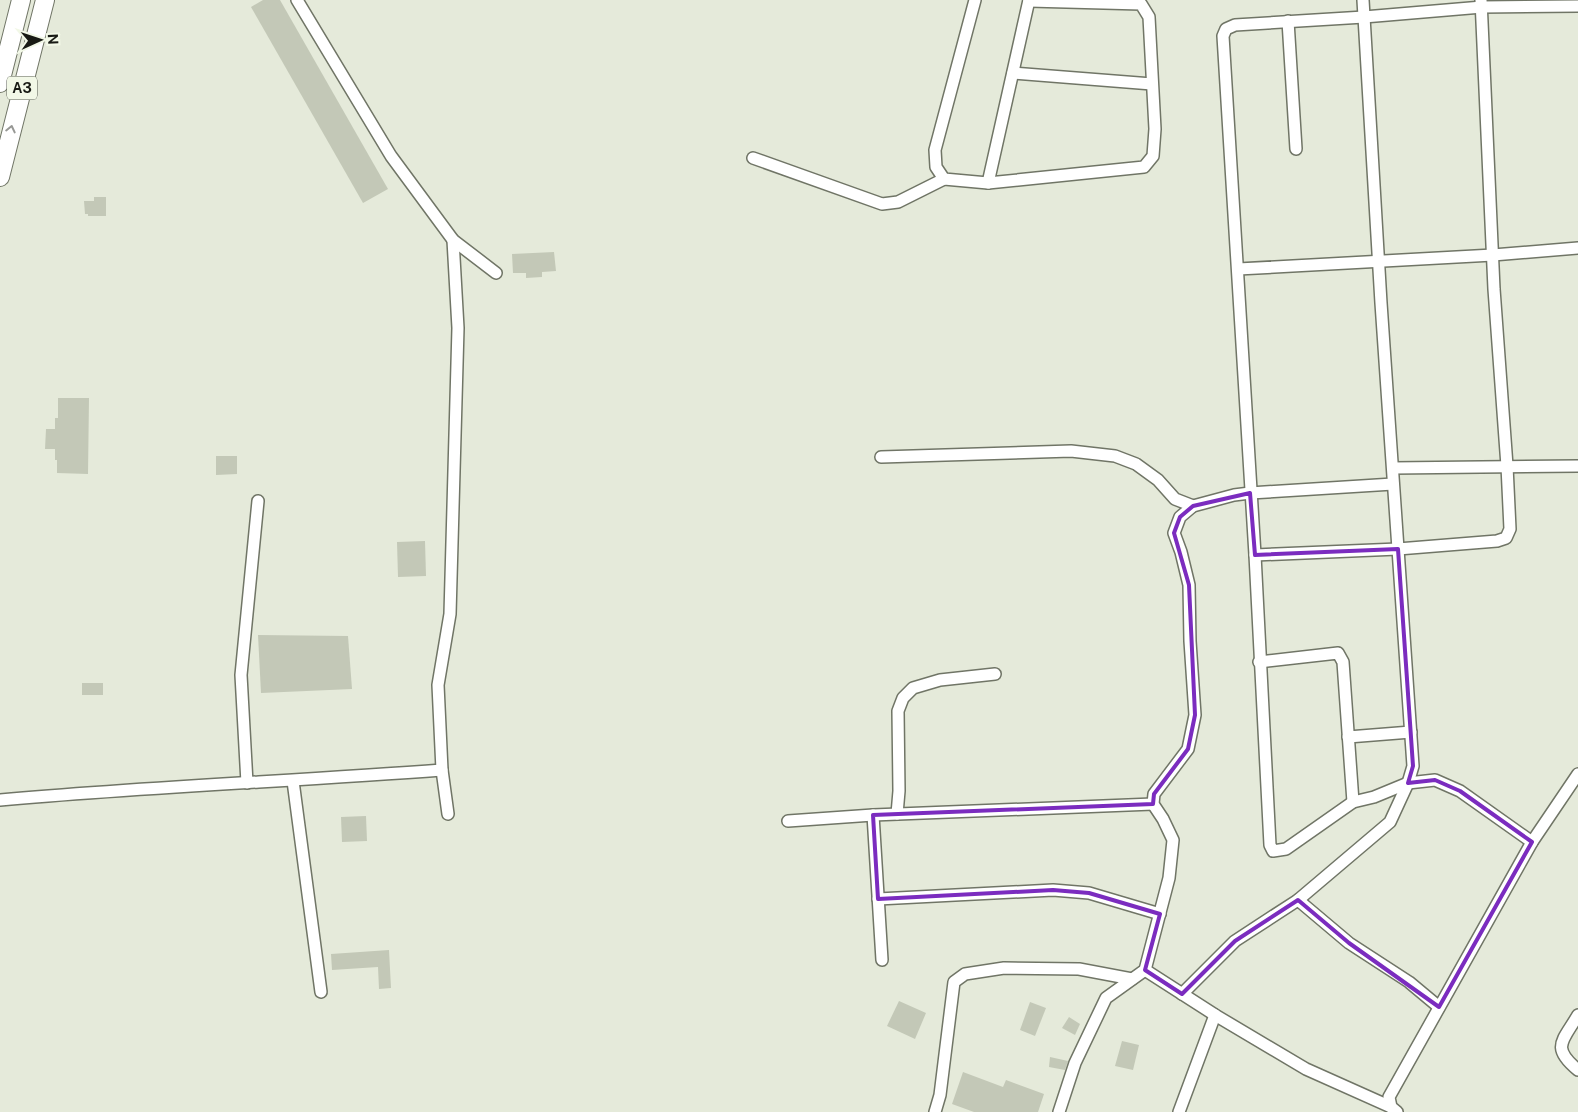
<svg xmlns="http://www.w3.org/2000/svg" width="1578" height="1112" viewBox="0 0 1578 1112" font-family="'Public Sans',sans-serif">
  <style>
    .building { fill: #c3c8b7 }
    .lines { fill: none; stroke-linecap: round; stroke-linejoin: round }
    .minor-casing { stroke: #707566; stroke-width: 14 }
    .primary-casing { stroke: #707566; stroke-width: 20 }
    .minor { stroke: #fff; stroke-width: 11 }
    .primary { stroke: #fff; stroke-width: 18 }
    .oneway { stroke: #979895 }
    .marked { fill: none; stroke: #7b2cbf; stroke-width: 4; stroke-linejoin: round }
    .labels { text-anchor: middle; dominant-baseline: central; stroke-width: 4.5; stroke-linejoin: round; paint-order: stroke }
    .shield { fill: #f2f8e7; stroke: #595d53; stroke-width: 1 }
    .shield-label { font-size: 14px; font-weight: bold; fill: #181a14 }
  </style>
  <rect width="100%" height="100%" fill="#e5eada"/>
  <g class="building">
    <polygon points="263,0 280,0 388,189 363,203 251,7"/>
    <polygon points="94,197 106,197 106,216 88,216 88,214 85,214 84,201 94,201"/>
    <polygon points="554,252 556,271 542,272 542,277 526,278 526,273 513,273 512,254"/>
    <polygon points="58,398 89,398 88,474 57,473 57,460 55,460 55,449 45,449 46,429 55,429 55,418 58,418"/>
    <polygon points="216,456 237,456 237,474 216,475"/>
    <polygon points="425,541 426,576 398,577 397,542"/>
    <polygon points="258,635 348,636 352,689 261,693"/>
    <rect x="82" y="683" width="21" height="12"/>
    <polygon points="366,816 367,841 342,842 341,817"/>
    <polygon points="389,950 391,988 379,989 378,967 332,970 331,954"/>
    <polygon points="899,1001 926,1013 915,1039 887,1026"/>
    <polygon points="1030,1002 1046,1008 1035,1036 1020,1030"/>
    <polygon points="1069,1017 1080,1024 1075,1035 1062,1028"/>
    <polygon points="1122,1041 1139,1045 1133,1070 1115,1066"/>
    <polygon points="1050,1057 1068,1061 1065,1070 1049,1067"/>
    <polygon points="963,1072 1003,1087 1006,1080 1044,1094 1038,1112 974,1112 952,1104"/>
  </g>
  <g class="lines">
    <defs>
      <g id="minor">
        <polyline points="297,0 391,156 453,240 496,273"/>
        <polyline points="975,0 935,150 936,167 944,179 988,183 1144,167 1153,156 1155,129 1149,17 1141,4 1029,1"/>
        <polyline points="1288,21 1296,149"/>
        <polyline points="1013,73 1152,84"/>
        <polyline points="753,158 882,204 898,202 944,179"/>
        <polyline points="988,183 1029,0"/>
        <polyline points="1238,269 1493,255 1578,248"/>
        <polyline points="881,457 1071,451 1115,456 1136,464 1158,480 1175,499 1193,506"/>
        <polyline points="1393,468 1578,466"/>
        <polyline points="1255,555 1398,549 1497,541 1506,538 1510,529 1507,466 1494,289 1481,0"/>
        <polyline points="1259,662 1338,653 1343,662 1353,802"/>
        <polyline points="1348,737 1411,732"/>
        <polyline points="293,781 321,992"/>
        <polyline points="247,783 241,675 258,501"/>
        <path d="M0,800C147,787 294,781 442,770"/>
        <polyline points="448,814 442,770 438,685 450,614 458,328 453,240"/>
        <polyline points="897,814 899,791 898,711 903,698 913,688 940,680 995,674"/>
        <polyline points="873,815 882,960"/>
        <polyline points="788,821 873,815 1153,804"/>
        <polyline points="1532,842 1460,791 1435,780 1408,783 1374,797 1353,802 1286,849 1273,851 1270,845 1255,555 1223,36 1226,29 1235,25 1364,17 1482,7 1578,6"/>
        <polyline points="878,899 1053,890 1089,893 1160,914"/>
        <polyline points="1298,900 1349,943 1409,982 1439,1007"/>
        <polyline points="1145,970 1215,1015 1306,1069 1391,1107"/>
        <polyline points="1182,994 1235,941 1298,900 1390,822 1408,783 1413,766 1381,303 1363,0"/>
        <path d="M1578,1015C1563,1041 1550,1047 1578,1070"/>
        <polyline points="935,1112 940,1095 954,982 965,974 1004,968 1079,969 1132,979"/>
        <polyline points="1059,1112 1075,1063 1106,998 1145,970 1169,878 1173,840 1163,819 1153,804 1154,794 1188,749 1195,715 1190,641 1189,585 1181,552 1174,533 1180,517 1193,506 1234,495 1250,493 1393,484"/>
        <polyline points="1179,1112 1215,1015"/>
        <polyline points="1397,1112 1391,1107 1389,1097 1532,842 1578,774"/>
      </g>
      <g id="primary">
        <polyline points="0,83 21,0"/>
        <polyline points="0,177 45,0"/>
      </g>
    </defs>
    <use href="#minor" class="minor-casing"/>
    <use href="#primary" class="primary-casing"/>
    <use href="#minor" class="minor"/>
    <use href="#primary" class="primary"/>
  </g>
  <defs><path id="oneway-chevron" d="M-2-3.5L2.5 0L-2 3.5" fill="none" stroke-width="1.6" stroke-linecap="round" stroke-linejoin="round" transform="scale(1.25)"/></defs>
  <use class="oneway" href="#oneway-chevron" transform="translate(11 129) rotate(-77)"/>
  <path class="marked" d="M1250,493L1255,555L1398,549L1413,766L1408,783L1435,780L1460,791L1532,842L1439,1007L1349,943L1298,900L1235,941L1182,994L1145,970L1160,914L1089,893L1053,890L878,899L873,815L1153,804L1154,794L1188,749L1195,715L1189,585L1174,533L1180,517L1193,506Z"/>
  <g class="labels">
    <rect class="shield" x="7" y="76.5" width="30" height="23" rx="4"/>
    <g class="shield-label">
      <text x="22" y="88">A3</text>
    </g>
  </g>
  <g transform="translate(40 40) rotate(87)" stroke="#f2f8e7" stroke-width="4" paint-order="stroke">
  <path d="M0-4L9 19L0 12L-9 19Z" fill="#181a14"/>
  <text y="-8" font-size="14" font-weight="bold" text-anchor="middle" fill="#181a14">N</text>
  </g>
</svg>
